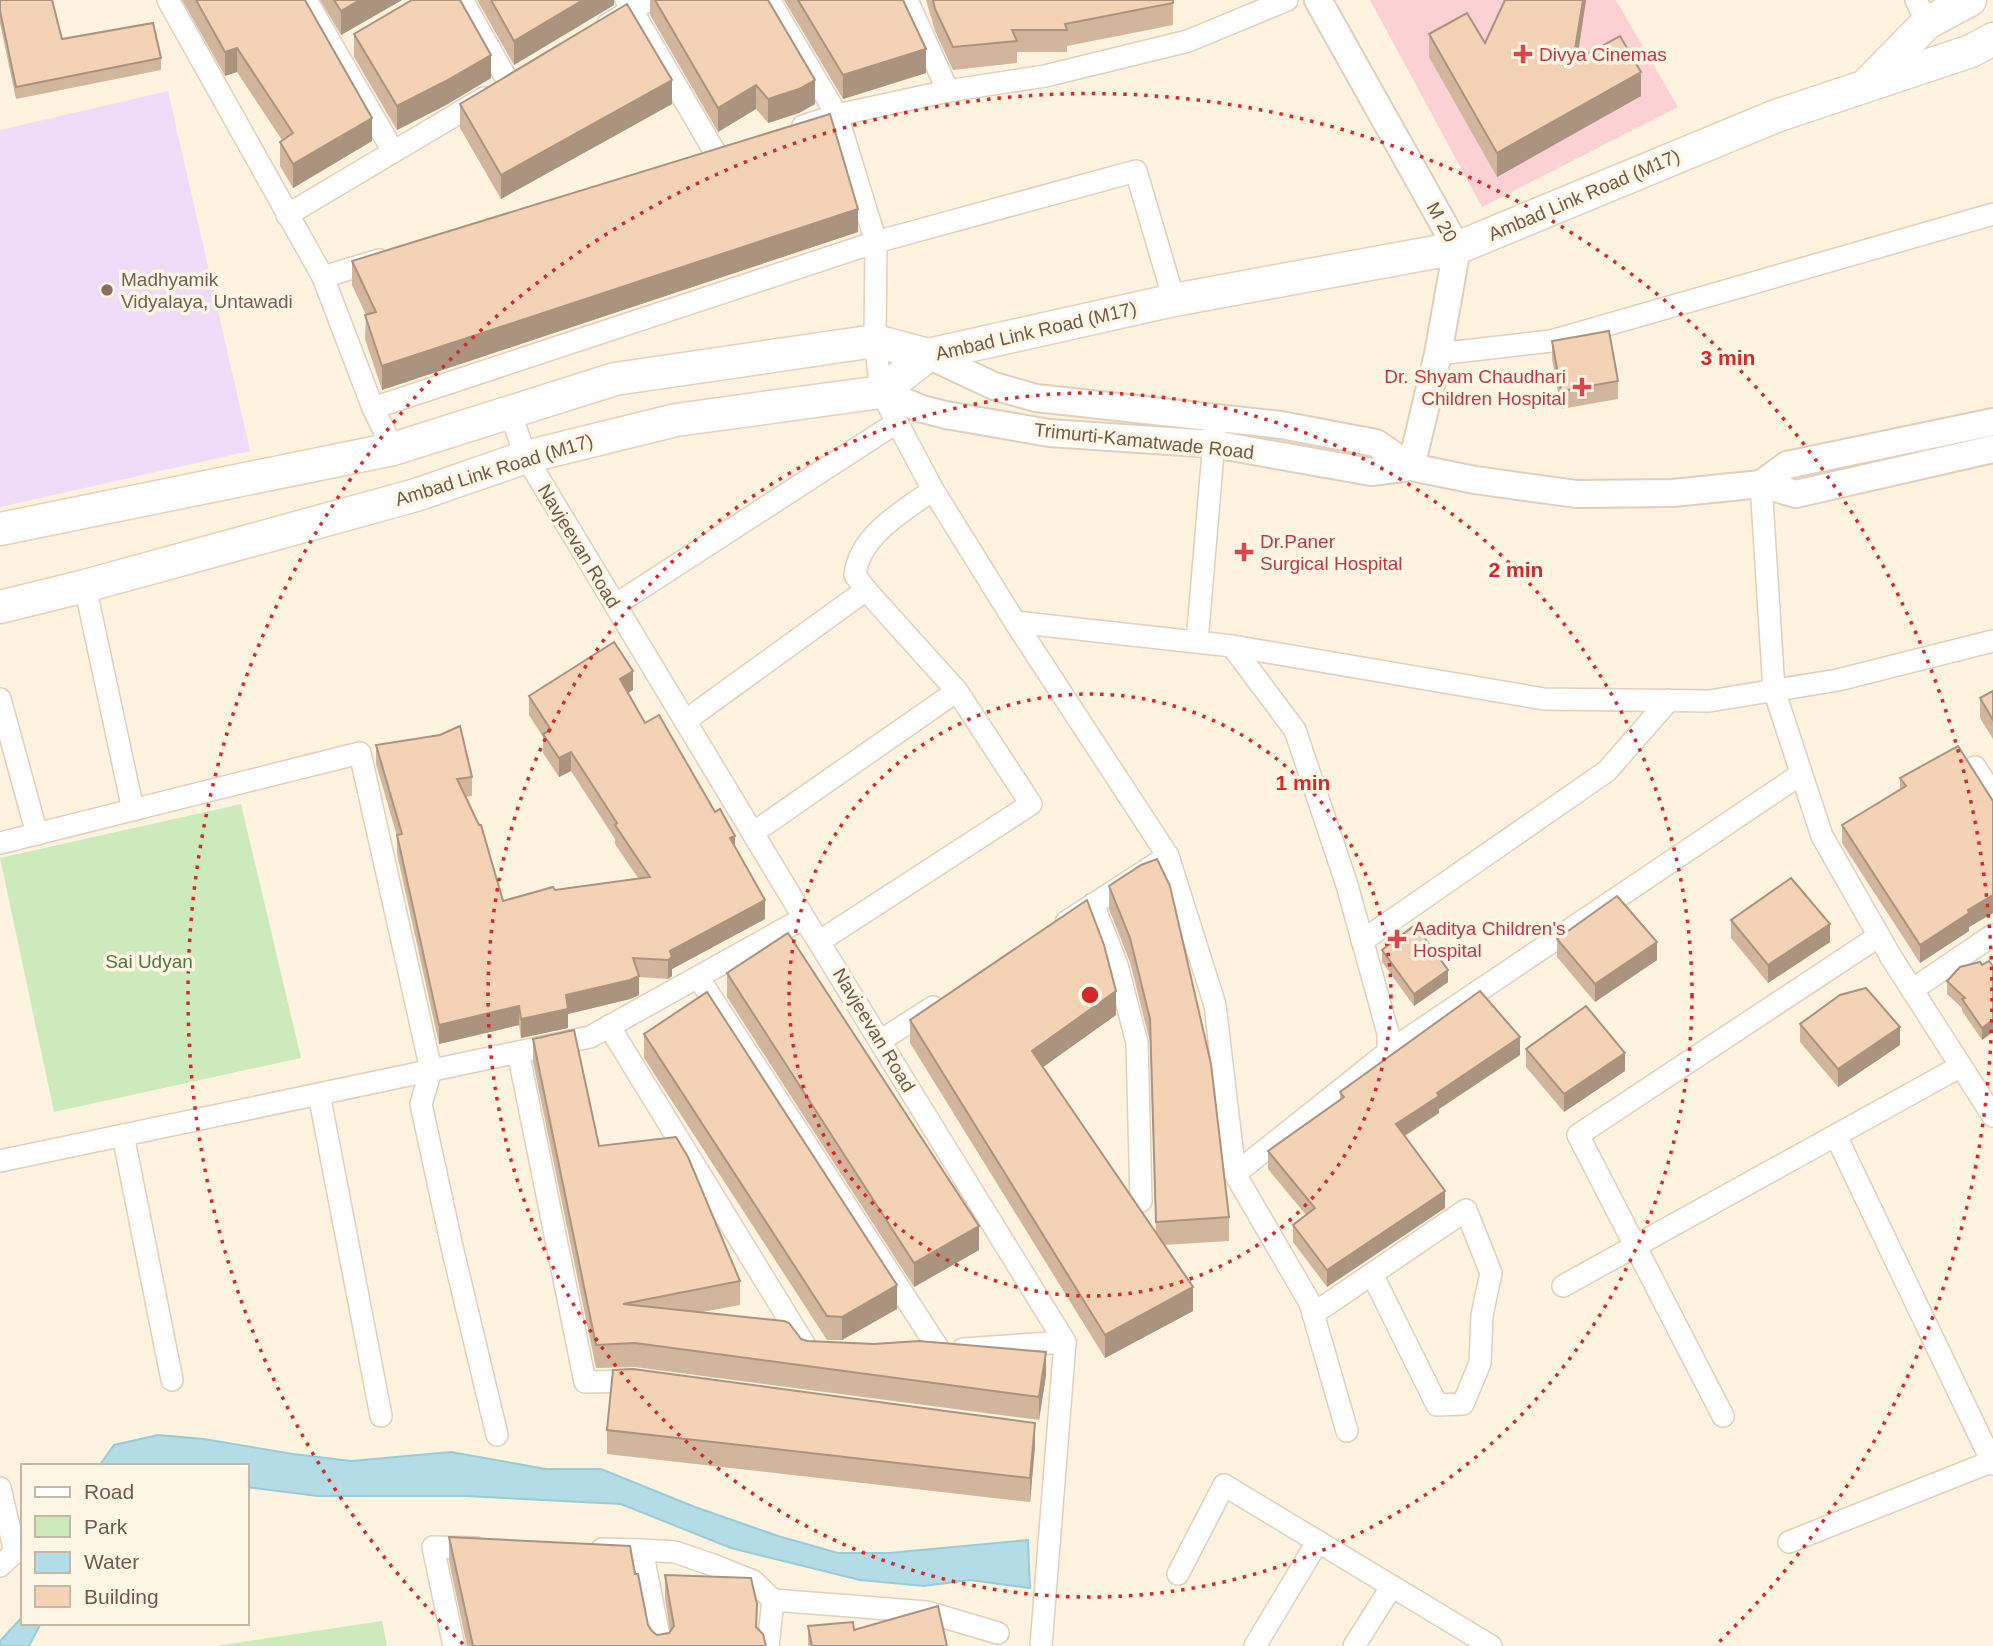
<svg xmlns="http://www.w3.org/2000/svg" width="1993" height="1646" viewBox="0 0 1993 1646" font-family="Helvetica,sans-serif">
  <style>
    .education { fill: #f0dcf9 }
    .medical { fill: #fbd1d4 }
    .green { fill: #cdeabd }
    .water { fill: #b3dce7; stroke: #99cbd9; stroke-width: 2 }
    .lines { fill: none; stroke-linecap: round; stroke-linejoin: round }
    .minor-casing { stroke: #e1cfbb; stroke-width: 24 }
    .tertiary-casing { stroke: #e1cfbb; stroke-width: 30 }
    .secondary-casing { stroke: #e6d1b8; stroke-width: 35 }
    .minor { stroke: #fff; stroke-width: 21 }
    .tertiary { stroke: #fff; stroke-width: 26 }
    .secondary { stroke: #fff; stroke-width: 32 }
    .wall { fill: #d1b59c }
    .shaded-wall { fill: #aa937f }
    .building { fill: #f3d2b5; stroke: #aa937f; stroke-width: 2 }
    .ring { fill: none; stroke: #d62828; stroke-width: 3.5; stroke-dasharray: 3.5 7 }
    .health-dot { fill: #e0444e; stroke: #fff7e6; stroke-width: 2.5 }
    .education-dot { fill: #8d6e63; stroke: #fff7e6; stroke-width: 2.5 }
    .labels { text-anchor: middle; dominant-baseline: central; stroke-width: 7; stroke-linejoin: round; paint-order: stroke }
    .health-label { font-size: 19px; fill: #be3a42; stroke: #fff7e6; text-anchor: start }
    .street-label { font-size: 19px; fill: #745946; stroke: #fff7e6 }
    .education-label { font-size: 19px; fill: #785e54; stroke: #fff7e6; text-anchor: start }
    .park-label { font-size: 19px; fill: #4c7a3e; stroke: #fff7e6 }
    .centre { fill: #d62828; stroke: #fff7e6; stroke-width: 3.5 }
    .ring-label { font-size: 21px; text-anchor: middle; font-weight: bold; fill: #d62828; stroke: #fff7e6; stroke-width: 7; stroke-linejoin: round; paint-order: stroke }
  </style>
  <rect width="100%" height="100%" fill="#fdf3df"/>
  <polygon class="education" points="168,91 250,451 0,507 0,130"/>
  <polygon class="medical" points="1370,0 1616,0 1678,107 1482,207"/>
  <g class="green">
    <polygon points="241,804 301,1058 54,1112 0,858"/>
    <polygon points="382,1621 387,1646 215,1646"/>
  </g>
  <g class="water">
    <polygon points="158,1435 204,1439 293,1454 351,1461 451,1452 546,1469 601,1469 695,1507 778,1536 838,1553 889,1553 1028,1540 1030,1588 970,1580 924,1586 860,1580 731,1548 621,1504 466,1496 318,1496 247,1487 247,1466 99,1466 114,1445"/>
    <polygon points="23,1616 23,1623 41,1623 29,1646 0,1646 0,1641"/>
  </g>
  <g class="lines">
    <defs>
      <g id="minor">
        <polyline points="168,0 323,277 379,260"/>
        <polyline points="306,0 393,151"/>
        <polyline points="462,0 509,83"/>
        <polyline points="626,0 716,154"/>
        <polyline points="769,0 837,115 876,242 875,341 881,392 933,490 1015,622"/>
        <polyline points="1916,0 1927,23"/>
        <polyline points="608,24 649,0"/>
        <polyline points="948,91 1045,76 1188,41 1287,0"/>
        <polyline points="803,126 837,115 948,91 907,0"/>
        <polyline points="287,215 484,98"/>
        <polyline points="323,277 373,408 393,449"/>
        <polyline points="1438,354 1551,341 1993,214"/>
        <polyline points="373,408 876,242 1136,171 1174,300"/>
        <polyline points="510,412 526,457 804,918 1065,1342 1041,1646"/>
        <polyline points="1761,484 1774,690 1822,836 1891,957 1993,1116"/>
        <polyline points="85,586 133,810"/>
        <path d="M866,590L855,575C859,536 903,511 933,490"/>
        <polyline points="615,605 896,423"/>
        <polyline points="1197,642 1215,429"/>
        <polyline points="1232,646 1295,730 1347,885 1388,1033 1388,1052 1235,1174 1310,1303 1347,1431"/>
        <polyline points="0,699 37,834"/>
        <polyline points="685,721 866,590 957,691 1031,804 820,941"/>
        <polyline points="1975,767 1993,795"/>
        <polyline points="753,833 957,691"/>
        <polyline points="0,843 360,753 431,1070 421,1104 452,1247 497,1435"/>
        <polyline points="1168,856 1215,1005 1235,1174"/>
        <polyline points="1093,904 1117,965 1137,1043 1141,1201"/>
        <polyline points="1066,922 1168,856 1015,622 1232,646 1544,699 1709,701 1838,680 1993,641"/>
        <polyline points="1362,941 1607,771 1669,700"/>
        <polyline points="698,977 940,1351"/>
        <polyline points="1912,990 1993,935"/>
        <polyline points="609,1026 809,1352"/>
        <polyline points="880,1041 933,1007"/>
        <polyline points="518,1052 585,1382 640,1381"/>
        <polyline points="1388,1052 1801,774"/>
        <polyline points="319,1094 381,1416"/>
        <polyline points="123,1135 172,1380"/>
        <polyline points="1836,1136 1993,1464"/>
        <polyline points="0,1161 590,1037 804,918"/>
        <polyline points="1563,1286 1961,1066"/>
        <polyline points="1313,1314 1466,1210 1491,1273 1482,1315 1480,1363 1463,1404 1437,1405 1372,1274"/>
        <polyline points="963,1349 1065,1342"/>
        <polyline points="1723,1416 1578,1135 1879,936"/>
        <polyline points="0,1488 15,1552 0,1566"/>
        <polyline points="1789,1542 1993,1461"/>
        <polyline points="602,1549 642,1550 661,1646"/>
        <polyline points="642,1550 675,1552 713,1565 753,1581 773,1600"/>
        <polyline points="1178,1574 1224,1485 1491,1646"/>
        <polyline points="454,1646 433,1547 476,1548"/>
        <polyline points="768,1646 773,1600 927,1612 998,1633"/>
        <polyline points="1255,1646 1318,1541"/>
        <polyline points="1354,1646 1392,1586"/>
      </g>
      <g id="tertiary">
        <polyline points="1318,0 1457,248 1438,354 1411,467"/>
        <polyline points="928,355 994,386 1036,398 1281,425 1376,443 1411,467"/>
        <polyline points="881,392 922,409 946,415 1049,433 1214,444 1371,472 1411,467 1475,480 1576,494 1673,493 1761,484 1796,494 1993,449"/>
        <polyline points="1761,484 1787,465 1993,422"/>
      </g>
      <g id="secondary">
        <polyline points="1870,81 1927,23 1970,0"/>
        <polyline points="0,529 393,449 615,379 875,341 928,355"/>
        <polyline points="0,607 85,586 416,495 526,457 676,420 881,392 928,355 1174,300 1457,248 1776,116 1971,51 1993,39"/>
      </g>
    </defs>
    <use href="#minor" class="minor-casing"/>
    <use href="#tertiary" class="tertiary-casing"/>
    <use href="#secondary" class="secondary-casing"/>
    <use href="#minor" class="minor"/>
    <use href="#tertiary" class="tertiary"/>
    <use href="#secondary" class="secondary"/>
  </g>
  <g class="wall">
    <polygon points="0,0 62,39 161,58 161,70 16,99 0,23"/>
    <polygon points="182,0 305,0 372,141 293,188 280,166 280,142 282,140 237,72 225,76"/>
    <polygon points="320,0 402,0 341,35"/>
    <polygon points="477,0 614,0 614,5 514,65"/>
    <polygon points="650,0 768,0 815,104 799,113 768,123 756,109 718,132 650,15"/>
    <polygon points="784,0 903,0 926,73 843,99"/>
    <polygon points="926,0 1173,0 1173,25 1067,46 1067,52 1017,52 1017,63 953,70 935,31"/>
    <polygon points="1505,0 1586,0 1577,60 1641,96 1497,177 1429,57 1429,34 1485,43"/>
    <polygon points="354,34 491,78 446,105 397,130 354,57"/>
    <polygon points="460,104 672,104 501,199 460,128"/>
    <polygon points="858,232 382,390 365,339 366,315 352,285 352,261"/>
    <polygon points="1552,341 1618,381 1618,399 1561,409 1552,359"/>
    <polygon points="633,690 628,693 645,723 735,848 765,919 672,969 672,976 668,979 639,977 639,995 630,999 568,1014 568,1028 521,1038 519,1025 439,1044 397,854 397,836 376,764 376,745 472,777 472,796 465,797 503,901 555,890 638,878 615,844 615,839 571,771 559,777 543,753 543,737 529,715 529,696"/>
    <polygon points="1993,691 1993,739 1980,718 1980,698"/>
    <polygon points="1900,778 1993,801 1993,913 1969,927 1969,931 1920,963 1842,843 1842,825 1900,790"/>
    <polygon points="1141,865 1229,1217 1229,1241 1164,1245 1193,1311 1105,1358 910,1043 910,1020 1116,1015 1043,1067 1156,1233 1150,1042 1130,962 1109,909 1109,886"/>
    <polygon points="1731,920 1830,942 1768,983 1731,938"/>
    <polygon points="1557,939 1657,960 1595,1002 1557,957"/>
    <polygon points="1382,950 1448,982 1414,1006 1382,962"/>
    <polygon points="1982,965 1993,966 1993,1032 1982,1040 1962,1011 1962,1008 1947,994 1947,981"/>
    <polygon points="727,973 979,1250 914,1287 727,997"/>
    <polygon points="1800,1024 1900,1045 1838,1087 1800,1042"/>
    <polygon points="644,1034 897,1309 842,1340 827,1340 644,1058"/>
    <polygon points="533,1039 599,1146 740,1281 740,1305 702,1312 807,1341 1046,1375 1039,1420 635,1367 596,1368 533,1062"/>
    <polygon points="1526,1049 1625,1071 1564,1112 1526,1067"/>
    <polygon points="1520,1055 1439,1109 1439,1113 1405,1136 1445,1208 1327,1287 1293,1242 1293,1225 1306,1215 1268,1169 1268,1151 1340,1101 1340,1092"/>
    <polygon points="607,1430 1035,1446 1030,1502 607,1454"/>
    <polygon points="449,1537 635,1574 648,1625 652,1631 657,1635 669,1633 670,1631 665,1599 665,1575 757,1628 766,1646 467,1646 449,1561"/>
    <polygon points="808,1626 854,1630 947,1646 808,1646"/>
  </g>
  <g class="shaded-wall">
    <polygon points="360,0 402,0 341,35 341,11"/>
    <polygon points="583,0 614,0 614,5 514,65 514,41"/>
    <polygon points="1583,0 1586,0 1573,86 1573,62"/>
    <polygon points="237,48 237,72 225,76 225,52"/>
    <polygon points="926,49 926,73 843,99 843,75"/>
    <polygon points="491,55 491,78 446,105 397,130 397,106"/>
    <polygon points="1641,72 1641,96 1497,177 1497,153"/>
    <polygon points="672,80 672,104 501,199 501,175"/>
    <polygon points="815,80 815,104 799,113 768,123 768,99"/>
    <polygon points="756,85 756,109 718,132 718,108"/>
    <polygon points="372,118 372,141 293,188 293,164"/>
    <polygon points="858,209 858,232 382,390 382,366"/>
    <polygon points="633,671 633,690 620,698 620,679"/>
    <polygon points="571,752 571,771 559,777 559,758"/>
    <polygon points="735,836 735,855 730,838"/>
    <polygon points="1993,895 1993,913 1969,927 1969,931 1920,963 1920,945 1968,910"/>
    <polygon points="765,900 765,919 672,969 672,976 668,979 668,960 670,951"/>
    <polygon points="1830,924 1830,942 1768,983 1768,965"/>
    <polygon points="1657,942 1657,960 1595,1002 1595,984"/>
    <polygon points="1448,970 1448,982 1414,1006 1414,994"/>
    <polygon points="639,976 639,995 630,999 568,1014 568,1028 521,1038 521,1019 566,995"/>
    <polygon points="1116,991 1116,1015 1032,1075 1032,1051"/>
    <polygon points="519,1006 519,1025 439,1044 439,1025"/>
    <polygon points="1993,1020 1993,1032 1982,1040 1982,1028"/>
    <polygon points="1900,1027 1900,1045 1838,1087 1838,1069"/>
    <polygon points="1520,1037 1520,1055 1439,1109 1439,1113 1396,1141 1396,1124 1437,1093"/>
    <polygon points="1625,1053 1625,1071 1564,1112 1564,1094"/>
    <polygon points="1445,1191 1445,1208 1327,1287 1327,1270"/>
    <polygon points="979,1226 979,1250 914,1287 914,1263"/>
    <polygon points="897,1285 897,1309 842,1340 842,1317"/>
    <polygon points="1193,1287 1193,1311 1105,1358 1105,1335"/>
    <polygon points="1046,1352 1046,1375 1039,1420 1039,1397"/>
    <polygon points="1035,1423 1035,1446 1030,1502 1030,1478"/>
  </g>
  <g class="building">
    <polygon points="0,0 52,0 62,39 153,23 161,58 16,87 0,11"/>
    <polygon points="196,0 305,0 372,118 293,164 280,142 293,133 237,48 225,52"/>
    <polygon points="334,0 360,0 341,11"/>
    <polygon points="412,0 460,0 491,55 446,81 397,106 354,34"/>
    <polygon points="491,0 583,0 514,41"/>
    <polygon points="655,0 768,0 815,80 799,89 768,99 756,85 718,108"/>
    <polygon points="798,0 903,0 926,49 843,75"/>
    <polygon points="933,0 1173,0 1173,3 1065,24 1067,30 1012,30 1017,41 953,47 935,9"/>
    <polygon points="1505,0 1583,0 1573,62 1620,36 1641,72 1497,153 1429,34 1467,13 1485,43"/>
    <polygon points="627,4 672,80 501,175 460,104"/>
    <polygon points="830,114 858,209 382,366 365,315 376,312 352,261"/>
    <polygon points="1609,331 1618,381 1561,391 1552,341"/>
    <polygon points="614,642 633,671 620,679 645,723 659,715 715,812 720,809 735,836 730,838 765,900 670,951 672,957 668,960 633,958 639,976 630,980 566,995 568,1009 521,1019 519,1006 439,1025 397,835 402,834 376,745 440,735 460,726 472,777 457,779 479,825 481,825 503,901 553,887 555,890 650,877 615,825 617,823 571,752 559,758 543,734 551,730 529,696"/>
    <polygon points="1993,691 1993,720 1980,698"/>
    <polygon points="1958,746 1993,801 1993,895 1968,910 1969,913 1920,945 1842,825 1906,786 1900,778"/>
    <polygon points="1157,859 1170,886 1211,1064 1229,1217 1156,1222 1150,1019 1130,938 1109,886 1141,865"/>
    <polygon points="1791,878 1830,924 1768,965 1731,920"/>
    <polygon points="1617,896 1657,942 1595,984 1557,939"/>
    <polygon points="1087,900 1104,945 1116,991 1032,1051 1193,1287 1105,1335 910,1020"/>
    <polygon points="1415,925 1448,970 1414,994 1382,950"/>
    <polygon points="788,933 979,1226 914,1263 727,973"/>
    <polygon points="1989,961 1993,966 1993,1020 1982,1028 1962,999 1965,998 1947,981 1960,967 1980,962 1982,965"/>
    <polygon points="1866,988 1900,1027 1838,1069 1800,1024 1840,995"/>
    <polygon points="1480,991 1520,1037 1437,1093 1439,1096 1396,1124 1445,1191 1327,1270 1293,1225 1315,1208 1268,1151 1344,1097 1340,1092"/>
    <polygon points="707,992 897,1285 842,1317 827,1316 644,1034"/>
    <polygon points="1586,1006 1625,1053 1564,1094 1526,1049"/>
    <polygon points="574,1030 599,1146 676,1137 688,1157 740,1281 623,1304 784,1321 789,1323 801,1339 807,1341 874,1344 919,1341 1046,1352 1039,1397 635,1343 596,1345 533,1039"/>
    <polygon points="633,1369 1035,1423 1030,1478 607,1430 613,1370"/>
    <polygon points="449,1537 630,1546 635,1574 638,1574 648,1625 652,1631 657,1635 669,1633 674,1626 665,1575 751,1578 757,1604 756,1627 763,1634 766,1646 473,1646"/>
    <polygon points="938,1606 947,1646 812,1646 808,1626 853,1622 854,1630"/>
  </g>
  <g class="ring">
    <circle cx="1090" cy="995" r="301"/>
    <circle cx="1090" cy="995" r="602"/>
    <path d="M463 1644A902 902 0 1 1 1717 1644"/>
  </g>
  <g class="health-dot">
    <path d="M1519.5 43.5h7v7h7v7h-7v7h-7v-7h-7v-7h7z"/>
    <path d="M1578.5 376.5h7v7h7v7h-7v7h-7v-7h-7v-7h7z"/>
    <path d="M1240.5 541.5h7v7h7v7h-7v7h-7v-7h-7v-7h7z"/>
    <path d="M1393.5 928.5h7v7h7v7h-7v7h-7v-7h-7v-7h7z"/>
  </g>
  <circle class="education-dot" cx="107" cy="290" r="7"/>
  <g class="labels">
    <g class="health-label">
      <text x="1539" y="54">Divya Cinemas</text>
      <text x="1566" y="376" text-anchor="end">Dr. Shyam Chaudhari<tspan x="1566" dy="22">Children Hospital</tspan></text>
      <text x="1260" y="541">Dr.Paner<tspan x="1260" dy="22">Surgical Hospital</tspan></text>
      <text x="1413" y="928">Aaditya Children's<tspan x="1413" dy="22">Hospital</tspan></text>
    </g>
    <g class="street-label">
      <text transform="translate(1584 195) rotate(-23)">Ambad Link Road (M17)</text>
      <text transform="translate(1442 222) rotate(61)">M 20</text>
      <text transform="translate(1036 331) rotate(-13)">Ambad Link Road (M17)</text>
      <text transform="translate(1144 441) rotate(6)">Trimurti-Kamatwade Road</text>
      <text transform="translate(494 470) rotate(-17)">Ambad Link Road (M17)</text>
      <text transform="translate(579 546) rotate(59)">Navjeevan Road</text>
      <text transform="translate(874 1030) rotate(59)">Navjeevan Road</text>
    </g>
    <g class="education-label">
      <text x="121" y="279">Madhyamik<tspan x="121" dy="22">Vidyalaya, Untawadi</tspan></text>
    </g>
    <g class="park-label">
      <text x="149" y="961">Sai Udyan</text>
    </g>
  </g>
  <circle cx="1090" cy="995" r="10" class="centre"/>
  <g class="ring-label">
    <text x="1728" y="365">3 min</text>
    <text x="1516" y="577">2 min</text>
    <text x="1303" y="790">1 min</text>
  </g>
  <rect x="21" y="1464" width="228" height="161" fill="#fff7e6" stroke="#c7b8a6" stroke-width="2"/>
  <rect x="35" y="1487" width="35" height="10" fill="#ffffff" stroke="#c7b8a6" stroke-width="2"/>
  <text x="84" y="1499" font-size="21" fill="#745946">Road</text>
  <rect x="35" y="1516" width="35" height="21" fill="#cdeabd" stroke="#c7b8a6" stroke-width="2"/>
  <text x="84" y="1534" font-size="21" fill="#745946">Park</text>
  <rect x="35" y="1552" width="35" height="21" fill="#b3dce7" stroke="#c7b8a6" stroke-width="2"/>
  <text x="84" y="1569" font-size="21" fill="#745946">Water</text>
  <rect x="35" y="1586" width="35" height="21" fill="#f3d2b5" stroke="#c7b8a6" stroke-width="2"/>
  <text x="84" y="1604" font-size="21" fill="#745946">Building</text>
</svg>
